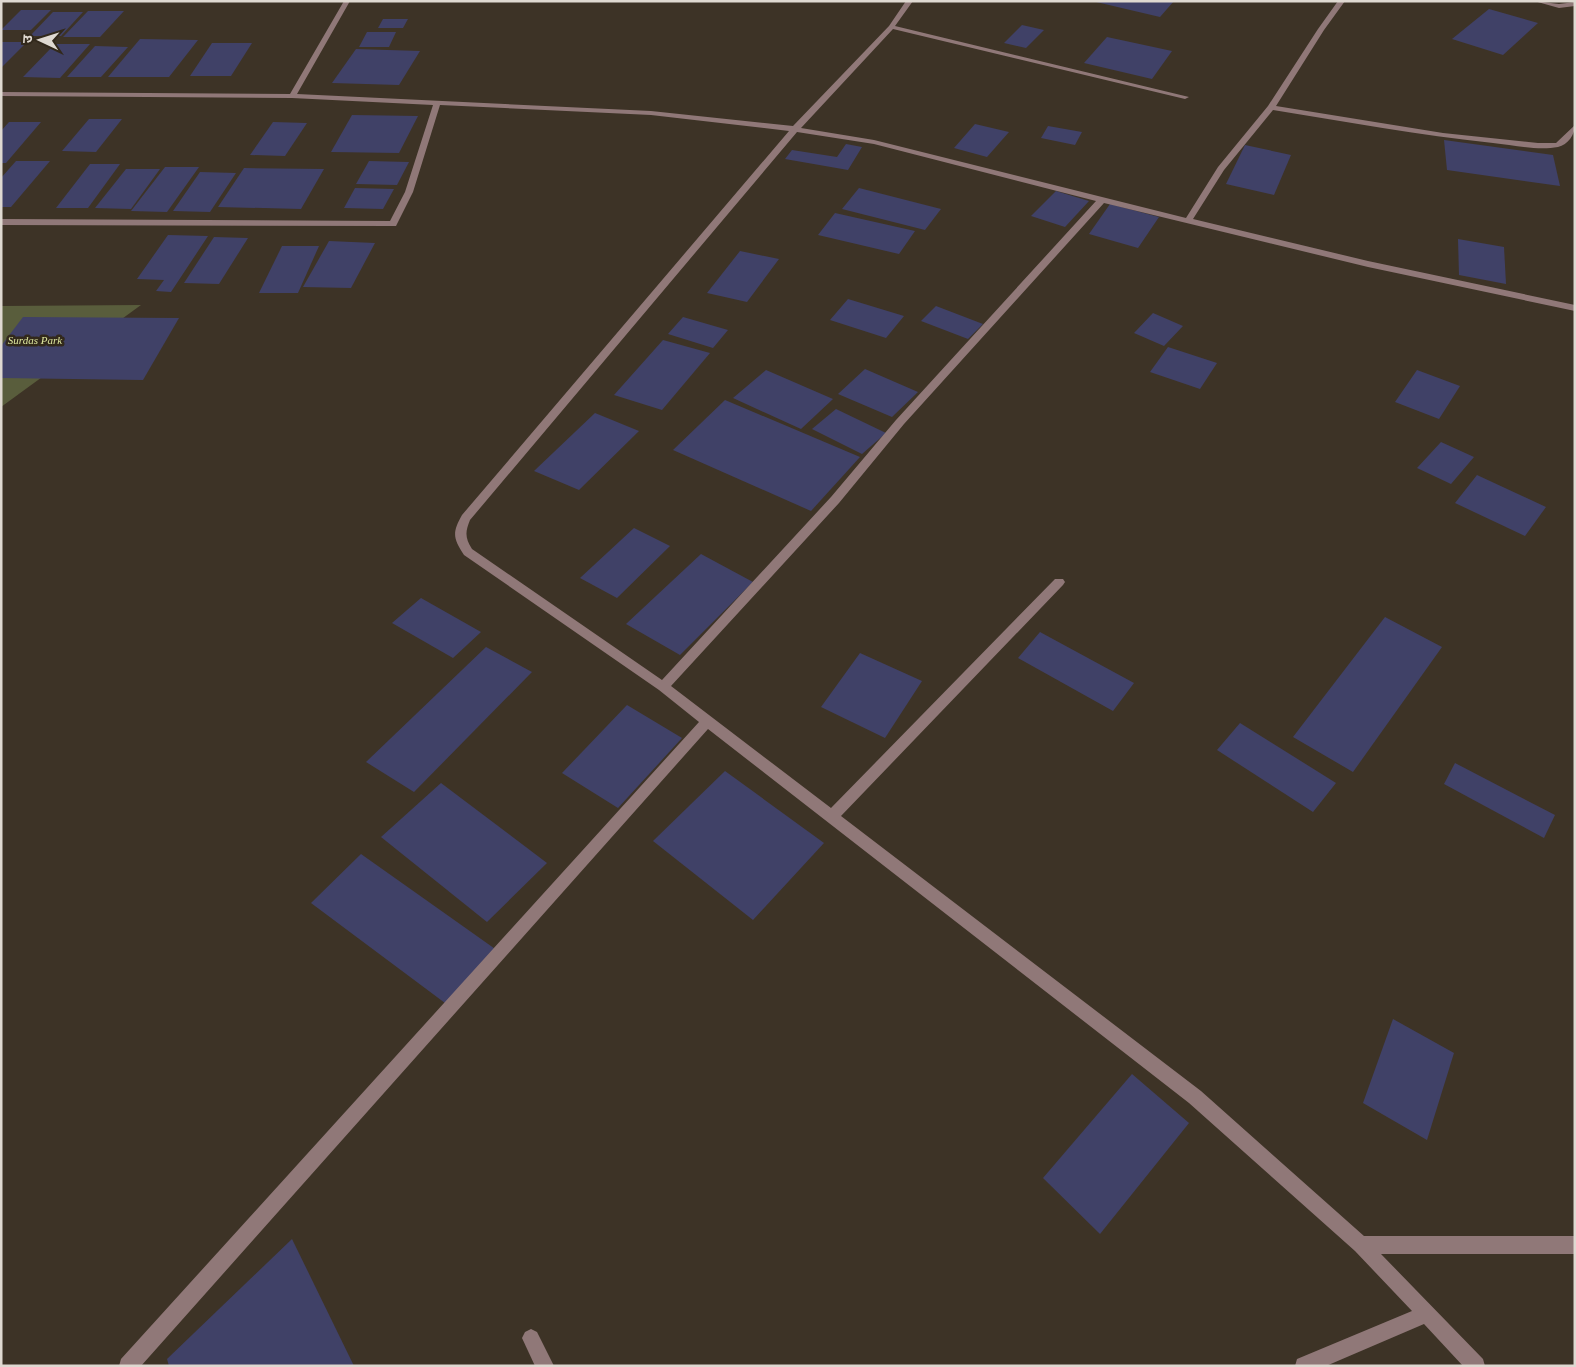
<svg xmlns="http://www.w3.org/2000/svg" width="1576" height="1367" viewBox="0 0 1576 1367" font-family="'Times New Roman','Noto Sans Devanagari',serif">
  <style>
    .green { fill: #595d3c }
    .building { fill: #404167 }
    .lines { fill: none; stroke-linecap: round; stroke-linejoin: round }
    .minor { fill: #907878; fill-rule: evenodd }
    .labels { text-anchor: middle; dominant-baseline: central; stroke-width: 5; stroke-linejoin: round; paint-order: stroke }
    .far-park-label { font-size: 11px; font-style: italic; fill: #dce59d; stroke: #32291c }
  </style>
  <rect width="100%" height="100%" fill="#3d3326"/>
  <polygon class="green" points="141,305 1,407 1,306"/>
  <g class="building">
    <polygon points="1092,1 1174,1 1160,17"/>
    <polygon points="1489,9 1538,23 1503,55 1452,39"/>
    <polygon points="21,10 51,10 31,30 1,30"/>
    <polygon points="88,11 124,11 100,37 63,37"/>
    <polygon points="53,12 83,12 61,36 30,36"/>
    <polygon points="383,19 408,19 403,28 378,28"/>
    <polygon points="1022,25 1044,30 1026,48 1004,43"/>
    <polygon points="367,32 396,32 389,47 359,47"/>
    <polygon points="1107,37 1172,51 1152,79 1084,63"/>
    <polygon points="140,39 198,40 169,77 108,77"/>
    <polygon points="1,42 27,42 1,68"/>
    <polygon points="212,43 252,43 231,76 190,76"/>
    <polygon points="55,44 90,44 60,78 23,77"/>
    <polygon points="95,46 128,47 101,77 67,77"/>
    <polygon points="356,49 420,51 399,85 332,83"/>
    <polygon points="352,115 418,116 399,153 331,152"/>
    <polygon points="89,119 122,119 96,152 62,151"/>
    <polygon points="9,122 41,122 6,163 1,163 1,131"/>
    <polygon points="273,122 307,123 285,156 250,155"/>
    <polygon points="975,124 1009,132 987,157 954,148"/>
    <polygon points="1048,126 1082,132 1075,145 1041,138"/>
    <polygon points="1444,140 1553,155 1560,186 1447,170"/>
    <polygon points="846,144 862,147 848,170 785,159 792,150 837,157"/>
    <polygon points="1245,145 1291,155 1274,195 1226,184"/>
    <polygon points="16,161 50,161 11,207 1,207 1,178"/>
    <polygon points="369,161 409,162 397,185 356,184"/>
    <polygon points="90,164 120,164 88,208 56,208"/>
    <polygon points="165,167 199,167 167,212 131,211"/>
    <polygon points="244,168 324,169 301,209 218,207"/>
    <polygon points="126,169 160,169 131,209 95,208"/>
    <polygon points="200,172 236,173 210,212 173,211"/>
    <polygon points="355,188 394,189 383,209 344,208"/>
    <polygon points="859,188 941,209 925,230 842,209"/>
    <polygon points="1056,191 1089,201 1065,227 1031,216"/>
    <polygon points="1110,204 1159,217 1138,248 1089,234"/>
    <polygon points="835,213 915,231 899,254 818,235"/>
    <polygon points="168,235 208,236 171,292 156,291 164,280 137,279"/>
    <polygon points="214,237 248,238 219,284 184,283"/>
    <polygon points="1458,239 1504,247 1506,284 1459,275"/>
    <polygon points="329,241 375,243 351,288 303,287"/>
    <polygon points="282,246 319,246 298,293 259,293"/>
    <polygon points="740,251 779,259 747,302 707,293"/>
    <polygon points="848,299 904,316 886,338 830,320"/>
    <polygon points="936,306 983,324 968,339 921,321"/>
    <polygon points="1153,313 1183,326 1164,346 1134,333"/>
    <polygon points="23,317 179,318 143,380 1,378 1,346"/>
    <polygon points="683,317 728,330 713,348 668,334"/>
    <polygon points="663,340 710,353 662,410 614,395"/>
    <polygon points="1168,347 1217,363 1200,389 1150,372"/>
    <polygon points="865,369 918,392 892,417 838,394"/>
    <polygon points="766,370 833,399 801,429 733,398"/>
    <polygon points="1417,370 1460,386 1439,419 1395,402"/>
    <polygon points="725,400 860,457 811,511 673,450"/>
    <polygon points="836,409 886,433 862,454 812,429"/>
    <polygon points="595,413 639,431 579,490 534,471"/>
    <polygon points="1441,442 1474,457 1451,484 1417,468"/>
    <polygon points="1477,475 1546,507 1525,536 1455,503"/>
    <polygon points="634,528 670,546 617,598 580,578"/>
    <polygon points="701,554 753,582 680,655 626,624"/>
    <polygon points="421,598 481,632 453,658 392,623"/>
    <polygon points="1385,617 1442,647 1353,772 1293,737"/>
    <polygon points="1040,632 1134,683 1113,711 1018,658"/>
    <polygon points="486,647 532,672 414,792 366,762"/>
    <polygon points="860,653 922,681 885,738 821,707"/>
    <polygon points="627,705 682,738 618,808 562,773"/>
    <polygon points="1240,723 1336,783 1313,812 1217,750"/>
    <polygon points="1455,763 1555,815 1544,838 1444,784"/>
    <polygon points="725,771 824,843 753,920 653,841"/>
    <polygon points="441,783 547,863 487,922 381,837"/>
    <polygon points="361,854 498,951 449,1006 311,903"/>
    <polygon points="1393,1019 1454,1053 1427,1140 1363,1103"/>
    <polygon points="1132,1074 1189,1123 1100,1234 1043,1178"/>
    <polygon points="292,1239 354,1366 169,1366 167,1359"/>
  </g>
  <g class="lines">
    <g class="minor">
      <path d="M344,1H350L297,94L651,111L793,126L889,26L906,1H913L895,26L1189,97L1185,99L893,29L801,128L874,140L1186,218L1218,167L1268,106L1318,29L1338,1H1345L1324,30L1276,106L1443,133L1538,143H1556L1575,125C1575,134 1568,145 1558,147C1538,151 1513,145 1493,143C1419,135 1346,122 1273,110L1224,170L1193,219L1368,261L1575,305V311L1368,267L1104,203L904,424L839,503L671,686L831,808L1055,579H1063L1065,582L1063,585L841,816L1201,1091L1364,1236H1575V1254H1381L1483,1359L1485,1366H1463L1424,1324L1326,1366H1295L1297,1359L1412,1311L1355,1251L1189,1103L708,729L141,1366H119L121,1359L699,722L659,690L464,555C453,538 452,533 462,515L789,131L651,115L440,105L413,192L396,226L1,225V219L390,221L405,192L433,105L292,98L1,96V92L290,94ZM797,132L874,144L1096,201L896,420L831,497L662,680L472,549C465,538 465,532 470,520Z"/>
      <polygon points="1534,1 1559,4 1575,2 1575,6 1559,8"/>
      <polygon points="531,1329 537,1332 554,1366 535,1366 522,1338 525,1332"/>
    </g>
  </g>
  <g class="labels">
    <g class="far-park-label">
      <text x="35" y="340">Surdas Park</text>
    </g>
  </g>
  <rect width="1576" height="1367" fill="none" stroke="#dfd9d1" stroke-width="5"/>
  <g transform="translate(40 40) rotate(274)" stroke="#32291c" stroke-width="4" paint-order="stroke">
  <path d="M0-4L9 19L0 12L-9 19Z" fill="#dfd9d1"/>
  <text y="-8" font-size="14" font-weight="bold" text-anchor="middle" fill="#dfd9d1">उ</text>
  </g>
</svg>
